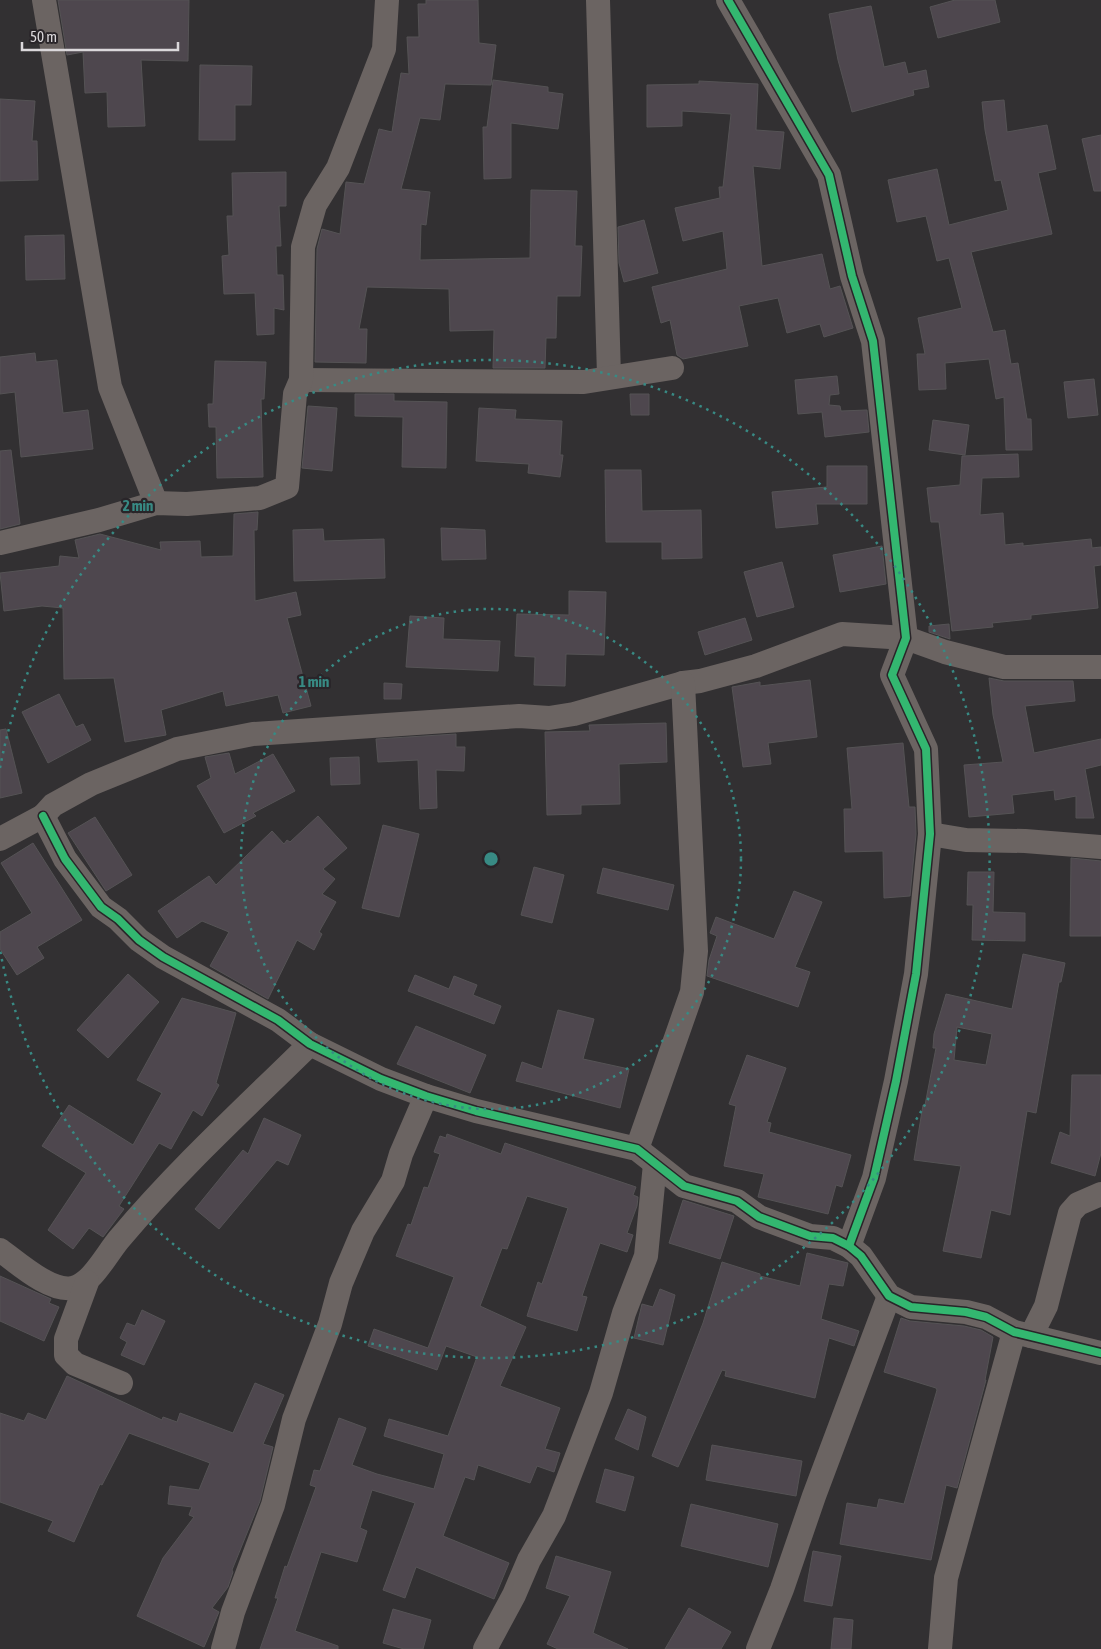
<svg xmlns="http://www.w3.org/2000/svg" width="1101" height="1649" viewBox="0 0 1101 1649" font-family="'Asap Condensed',sans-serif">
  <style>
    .building { fill: #4e474e; stroke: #555355; fill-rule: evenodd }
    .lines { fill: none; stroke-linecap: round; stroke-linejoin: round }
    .minor { stroke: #6b6462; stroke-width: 24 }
    .cycleway-casing { stroke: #292529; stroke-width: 11 }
    .cycleway { stroke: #33b770; stroke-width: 8 }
    .ring { fill: none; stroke: #388a84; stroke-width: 2.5; stroke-dasharray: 2.5 5 }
    .centre { fill: #388a84; stroke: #292529; stroke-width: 2.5 }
    .ring-label { font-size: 15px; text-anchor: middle; font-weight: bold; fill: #388a84; stroke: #292529; stroke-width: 4.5; stroke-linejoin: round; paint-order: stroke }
  </style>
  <rect width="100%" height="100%" fill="#323032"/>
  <g class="building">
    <polygon points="58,0 189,0 188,61 141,60 145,126 108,127 107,92 85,93 83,52 67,55"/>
    <polygon points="426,0 478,0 479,43 496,45 491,85 445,84 440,120 420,118 401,189 430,192 426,225 421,224 420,260 530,258 531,190 577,191 575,246 582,246 580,296 557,296 556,338 546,338 545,368 493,368 494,330 450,331 449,289 367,287 359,329 367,329 366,363 315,362 317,249 322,229 340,234 346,182 364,184 379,129 392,132 401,73 409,74 407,37 419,37 418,4 426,4"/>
    <polygon points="955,0 995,0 1000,22 938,38 930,7"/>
    <polygon points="871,6 884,67 905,62 908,74 926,70 929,87 913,90 914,95 852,112 838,60 829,14"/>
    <polygon points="200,65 252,66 251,105 235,105 235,140 199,140"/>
    <polygon points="493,80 548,87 548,92 563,94 558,129 511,123 511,178 484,179 483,127 487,127"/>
    <polygon points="699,81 758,84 756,130 784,132 780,169 753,166 762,266 822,254 830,289 840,286 853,328 824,337 820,324 787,333 778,298 739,306 748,346 683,359 677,355 670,320 661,323 652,287 727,269 723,231 683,241 675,208 720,198 719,187 723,187 731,114 682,111 682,126 647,127 647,85 699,84"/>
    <polygon points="0,99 35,101 32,141 37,141 38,180 0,181"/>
    <polygon points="1004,100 1007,132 1047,125 1056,169 1038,173 1052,234 971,252 993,332 1005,330 1011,364 1018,363 1027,419 1031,419 1032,450 1006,450 1004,397 996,399 989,359 945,363 946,389 919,390 917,354 925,354 918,318 962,308 949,258 937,261 926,216 897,222 888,180 937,169 949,225 1008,210 1001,180 995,181 985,130 982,102"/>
    <polygon points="1101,135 1101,191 1094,191 1082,139"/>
    <polygon points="286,172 286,206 279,206 281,246 276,246 277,275 283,275 284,310 274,308 274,334 257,335 255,293 224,294 222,256 229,255 227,216 233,216 232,173"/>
    <polygon points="644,220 658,273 624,282 619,263 618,227"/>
    <polygon points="64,235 65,279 26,280 25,236"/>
    <polygon points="35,353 36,362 57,360 63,413 88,410 93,449 21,457 15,392 0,394 0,357"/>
    <polygon points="215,361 266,362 264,399 261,399 263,477 217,478 216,427 209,427 208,404 213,404"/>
    <polygon points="837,376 839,394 830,395 829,405 840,406 841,411 867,410 869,432 825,437 822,412 798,414 795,380"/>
    <polygon points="1094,379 1098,415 1068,418 1064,382"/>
    <polygon points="355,394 394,394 394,401 447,402 446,468 402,467 403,417 355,416"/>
    <polygon points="630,394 649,394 649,415 631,415"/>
    <polygon points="308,406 337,408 332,471 302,468"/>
    <polygon points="479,408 516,410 515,419 562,421 560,455 563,455 560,477 528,473 529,464 476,461"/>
    <polygon points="933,420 969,425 965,455 929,450"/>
    <polygon points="11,450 20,524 0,529 0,451"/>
    <polygon points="1018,454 1019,477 982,478 980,515 1003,513 1005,545 1023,543 1023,546 1091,539 1092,548 1101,547 1101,565 1094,566 1098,608 1031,615 1031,619 992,623 993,627 952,631 939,522 931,522 927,488 960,485 962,456"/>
    <polygon points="827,466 867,466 867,504 816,504 818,524 776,528 772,492 827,487"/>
    <polygon points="605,470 641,470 642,511 701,510 702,558 662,559 662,542 606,542"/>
    <polygon points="258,512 257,530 254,530 255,601 296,592 301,615 287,618 311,706 283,713 278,695 226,706 223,691 161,710 166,735 125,742 114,678 64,679 63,608 42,606 4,611 0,573 59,566 60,556 79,558 75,540 100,534 161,550 160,542 200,541 201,557 233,556 234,514"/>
    <polygon points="441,528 485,530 486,559 442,560"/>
    <polygon points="323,529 324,541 384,539 385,578 294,581 293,530"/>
    <polygon points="882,546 886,584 840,592 833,555"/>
    <polygon points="782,562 794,607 757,617 744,572"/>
    <polygon points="569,591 606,592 604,655 566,654 565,686 534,685 535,657 515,656 517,614 569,615"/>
    <polygon points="410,616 444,618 443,639 500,641 498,671 406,667"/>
    <polygon points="745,618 752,640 705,655 698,632"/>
    <polygon points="949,624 950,639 929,632 929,626"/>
    <polygon points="989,678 1004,681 1073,681 1075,701 1025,706 1034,753 1101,739 1101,765 1085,769 1094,818 1076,818 1076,796 1055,800 1054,790 1012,795 1014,813 969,817 964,765 1003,762 993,715"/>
    <polygon points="810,680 817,737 768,743 771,764 743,767 732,687 760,682 760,686"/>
    <polygon points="384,683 402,684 401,699 384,699"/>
    <polygon points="59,694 76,727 83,724 91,740 48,763 22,712"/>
    <polygon points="666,723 667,762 619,764 620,804 581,805 581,814 547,815 545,732 590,731 589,725"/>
    <polygon points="6,729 22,793 0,798 0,730"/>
    <polygon points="456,734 456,747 465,747 464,771 436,770 437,808 420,809 418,760 378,762 376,739"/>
    <polygon points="903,743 909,807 915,807 916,834 910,896 884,898 883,851 845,852 844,809 852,809 847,748"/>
    <polygon points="229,753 235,774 273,754 295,791 253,813 256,816 224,833 197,786 211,778 205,757"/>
    <polygon points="359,757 360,784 331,785 330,758"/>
    <polygon points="318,816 347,848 323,869 335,879 322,894 336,902 319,932 322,934 314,950 297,940 268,999 210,966 229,932 202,921 177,938 158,911 209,876 216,885 272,831 284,844 287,840 290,842"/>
    <polygon points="95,817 132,875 106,891 68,833"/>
    <polygon points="383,825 419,834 399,917 362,908"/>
    <polygon points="33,843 82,920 37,947 44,958 17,975 0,949 0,932 32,913 1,863"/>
    <polygon points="1071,858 1101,861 1101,936 1070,936"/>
    <polygon points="534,867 564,875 552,923 521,915"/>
    <polygon points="603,868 674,885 668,910 597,893"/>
    <polygon points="968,872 994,872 993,912 1025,913 1025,941 972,940 973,905 967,905"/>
    <polygon points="794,891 822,902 795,967 810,972 798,1007 707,976 709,960 717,936 710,933 716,917 774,939"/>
    <path d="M1023,954L1065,963L1061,982H1059L1036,1113L1027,1111L1010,1215L991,1210L981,1258L943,1251L961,1166L914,1160L923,1105H925L936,1048H933L934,1034L946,994L1012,1009ZM957,1027L992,1034L986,1065L954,1060Z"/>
    <polygon points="128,974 159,1002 108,1058 77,1030"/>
    <polygon points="415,975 449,989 454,976 477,985 473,995 501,1006 494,1024 408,991"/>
    <polygon points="182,998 236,1013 216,1083 219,1085 202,1116 193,1110 171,1149 159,1143 119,1206 124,1209 103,1237 89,1228 73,1249 48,1230 86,1173 42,1146 69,1105 133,1145 162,1093 137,1080"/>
    <polygon points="558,1010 594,1019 583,1059 629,1069 620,1108 516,1081 522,1062 542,1069"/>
    <polygon points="416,1026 486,1055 470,1093 397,1064"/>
    <polygon points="747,1055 786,1068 767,1122 771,1123 769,1132 851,1155 842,1187 836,1185 828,1214 758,1197 764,1174 724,1166 736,1106 729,1104"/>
    <polygon points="1072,1075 1101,1075 1101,1153 1095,1176 1051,1163 1060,1132 1070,1136"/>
    <polygon points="264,1118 301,1135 288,1165 277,1160 219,1229 195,1209 243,1150 248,1154"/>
    <polygon points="447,1134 501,1154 505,1143 636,1187 633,1195 638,1197 637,1206 627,1233 633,1235 627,1252 600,1243 582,1296 587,1297 577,1331 527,1316 538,1282 542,1284 568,1208 527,1196 507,1249 502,1248 480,1306 526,1327 500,1386 560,1408 545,1449 560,1453 554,1472 537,1466 530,1483 478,1465 474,1480 465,1477 443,1536 509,1563 494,1599 416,1567 405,1598 383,1590 415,1503 372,1490 360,1528 367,1531 357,1562 321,1552 295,1631 338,1646 338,1649 260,1649 278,1598 275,1598 285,1566 287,1567 316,1487 310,1485 314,1470 320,1471 339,1418 366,1428 352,1465 377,1474 434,1489 444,1454 384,1436 389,1419 448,1436 477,1357 446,1346 437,1370 368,1346 374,1329 428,1348 454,1277 396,1256 408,1224 411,1225 424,1187 428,1188 440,1154 434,1152 440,1136 446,1138"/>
    <polygon points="683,1200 734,1216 720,1259 669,1243"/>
    <polygon points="807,1253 848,1263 843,1286 829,1284 821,1319 859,1331 854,1346 829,1338 815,1398 725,1376 726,1371 722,1370 678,1467 652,1456 703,1323 722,1262 760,1274 760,1276 800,1286"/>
    <polygon points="0,1276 51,1299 49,1303 59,1307 44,1341 0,1321"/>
    <polygon points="660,1289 675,1295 663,1345 634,1338 642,1304 653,1307"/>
    <polygon points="142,1310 165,1321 144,1365 121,1355 127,1342 120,1338 127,1323 135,1326"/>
    <polygon points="901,1318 910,1321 964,1326 981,1330 993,1337 985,1380 986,1380 957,1488 946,1485 931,1560 840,1544 847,1503 877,1508 879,1499 904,1504 937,1390 936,1388 884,1372"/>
    <polygon points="67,1376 162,1420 163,1417 177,1422 180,1413 233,1433 255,1383 284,1395 263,1444 273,1447 260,1501 232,1570 233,1572 228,1587 212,1608 219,1612 204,1647 137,1616 163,1558 194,1517 189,1515 192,1507 168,1504 170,1486 199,1490 210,1463 129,1433 102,1485 100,1484 74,1542 48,1531 53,1521 0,1502 0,1413 24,1421 28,1413 46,1420"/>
    <polygon points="628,1409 646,1417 638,1450 615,1439"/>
    <polygon points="712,1445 802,1461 796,1496 706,1480"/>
    <polygon points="605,1469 634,1477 625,1511 596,1502"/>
    <polygon points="691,1504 778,1524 768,1567 681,1546"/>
    <polygon points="813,1551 841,1556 832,1606 804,1601"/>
    <polygon points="556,1556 611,1572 593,1633 628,1649 558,1649 547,1644 570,1596 546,1588"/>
    <polygon points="689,1608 731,1632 721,1649 665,1649"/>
    <polygon points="393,1609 431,1620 423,1649 404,1649 383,1643"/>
    <polygon points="834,1618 853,1620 851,1649 831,1649"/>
  </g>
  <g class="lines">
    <g class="minor">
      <polyline points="44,0 110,387 156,503"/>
      <polyline points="598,0 609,376"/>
      <polyline points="728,0 829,175 852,276 873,341 906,638 892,675 926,749 930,834 916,974 896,1081 874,1178 849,1246"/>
      <polyline points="301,380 584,382 672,368"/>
      <polyline points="0,543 99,520 156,503 187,504 260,498 287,487 295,394 301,380 303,247 315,205 338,168 384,49 387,0"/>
      <polyline points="43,816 65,859 101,907 118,919 139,940 163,957 278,1020 310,1044 381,1079 426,1096 476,1111 637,1149 684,1186 737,1201 759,1217 810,1236 833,1238 849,1246 861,1256 889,1296 911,1307 966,1312 986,1317 1014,1332 1101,1353"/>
      <polyline points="930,834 966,840 1025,841 1101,847"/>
      <polyline points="0,839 43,816 53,805 91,784 177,749 253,734 519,716 549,718 574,714 683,683 700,681 756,666 842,634 906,638 945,652 1004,667 1101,667"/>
      <polyline points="637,1149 692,992 696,951 683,683"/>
      <path d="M0,1250C18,1263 50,1292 72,1288C92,1285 108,1251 121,1237C179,1168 246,1107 310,1044"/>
      <polyline points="87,1282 66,1339 66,1355 75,1364 121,1383"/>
      <polyline points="1031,1336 1046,1306 1070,1213 1078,1204 1101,1194"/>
      <polyline points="223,1649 233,1612 273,1505 294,1419 330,1324 341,1283 363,1231 393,1181 401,1154 426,1096"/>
      <polyline points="485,1649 514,1595 529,1560 554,1516 601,1393 624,1313 646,1256 655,1164"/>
      <polyline points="758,1649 782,1589 814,1496 889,1296"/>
      <polyline points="940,1649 946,1578 1014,1332"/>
    </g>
    <defs>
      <g id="cycleway">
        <polyline points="728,0 829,175 852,276 873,341 906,638 892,675 926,749 930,834 916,974 896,1081 874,1178 849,1246"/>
        <polyline points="43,816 65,859 101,907 118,919 139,940 163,957 278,1020 310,1044 381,1079 426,1096 476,1111 637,1149 684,1186 737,1201 759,1217 810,1236 833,1238 849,1246 861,1256 889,1296 911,1307 966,1312 986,1317 1014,1332 1101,1353"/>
      </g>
    </defs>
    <use href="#cycleway" class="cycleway-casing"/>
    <use href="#cycleway" class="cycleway"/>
  </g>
  <g class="ring">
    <circle cx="491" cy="859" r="250"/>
    <path d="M0 768A499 499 0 1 1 0 950"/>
  </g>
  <circle cx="491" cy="859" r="8" class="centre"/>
  <g class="ring-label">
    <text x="138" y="511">2 min</text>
    <text x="314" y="687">1 min</text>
  </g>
  <path d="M22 42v8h156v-8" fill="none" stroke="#dbd8db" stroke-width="2.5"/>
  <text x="30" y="42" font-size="15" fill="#dbd8db" stroke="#292529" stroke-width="4" paint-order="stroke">50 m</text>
</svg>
